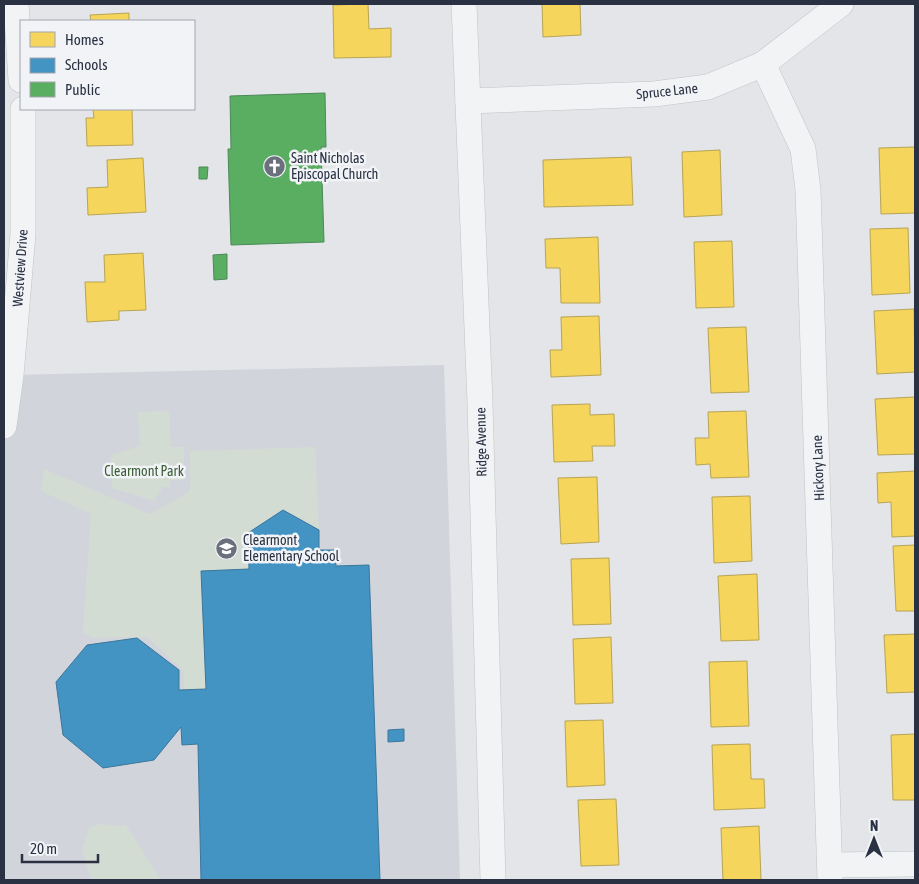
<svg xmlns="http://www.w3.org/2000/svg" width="919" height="884" viewBox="0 0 919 884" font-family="'Asap Condensed',sans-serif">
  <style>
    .built { fill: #d1d4db }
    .green { fill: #d3dcd3 }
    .homes { fill: #f6d55c; stroke: #b8a454 }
    .schools { fill: #4393c3; stroke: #3b769c }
    .public { fill: #5aae61; stroke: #4b8858 }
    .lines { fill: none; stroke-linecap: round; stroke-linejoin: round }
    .street-casing { stroke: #c1c3c6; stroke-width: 26 }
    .street { stroke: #f2f3f5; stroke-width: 25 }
    .labels { text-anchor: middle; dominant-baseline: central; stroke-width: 5; stroke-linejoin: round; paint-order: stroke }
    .street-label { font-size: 14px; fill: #293142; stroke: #f1f3f7 }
    .poi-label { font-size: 14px; fill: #293142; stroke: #f1f3f7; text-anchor: start }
    .park-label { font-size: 14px; fill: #3b5e36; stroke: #f1f3f7 }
  </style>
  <rect width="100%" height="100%" fill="#e3e5e8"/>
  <polygon class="built" points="444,365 460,880 4,880 4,426 11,375"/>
  <g class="green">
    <polygon points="169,411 171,447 184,447 184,480 170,480 170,487 163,487 154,501 112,488 111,455 140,446 138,412"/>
    <polygon points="315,447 319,530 283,510 248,533 249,569 202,571 206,689 184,690 183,670 147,637 93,638 83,632 91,514 41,491 44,469 150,514 190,491 190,451"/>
    <polygon points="98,824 119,826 126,825 161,880 91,880 82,850 89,828"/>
  </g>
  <g class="homes">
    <polygon points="368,4 369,29 391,28 391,57 334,58 333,5"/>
    <polygon points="542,4 580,4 581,35 543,37"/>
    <polygon points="129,13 129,21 91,21 90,15"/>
    <polygon points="93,109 132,109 133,145 87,146 86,118 94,118"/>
    <polygon points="915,147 915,213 881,214 879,148"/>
    <polygon points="720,150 722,215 684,217 682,152"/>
    <polygon points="631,157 633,205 544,207 543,160"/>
    <polygon points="143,158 146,212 88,215 87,188 108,187 107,160"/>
    <polygon points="908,228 910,293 872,295 870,229"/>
    <polygon points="598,237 600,303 561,303 560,268 546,268 545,239"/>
    <polygon points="732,241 734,307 696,308 694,242"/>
    <polygon points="143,253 146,310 119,311 119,320 87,322 85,282 105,282 104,255"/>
    <polygon points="914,309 915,372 877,374 874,311"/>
    <polygon points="599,316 601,375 551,377 550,350 562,350 561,317"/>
    <polygon points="746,327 749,392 711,393 708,328"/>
    <polygon points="915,397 915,454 878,455 875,399"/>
    <polygon points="590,404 590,415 614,414 615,446 592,446 593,461 554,462 552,405"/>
    <polygon points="746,411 749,477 711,478 710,464 696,465 695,438 709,438 708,412"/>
    <polygon points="915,471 915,536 892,537 891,502 878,503 877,473"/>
    <polygon points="597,477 599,542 561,544 558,478"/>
    <polygon points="750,496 752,561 714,563 712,497"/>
    <polygon points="915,545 915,611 896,611 893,546"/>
    <polygon points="609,558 611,624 573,625 571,559"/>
    <polygon points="757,574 759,640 721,641 718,576"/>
    <polygon points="915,634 915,692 887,693 884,635"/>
    <polygon points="611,637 613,703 575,704 573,639"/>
    <polygon points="747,661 749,726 711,727 709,662"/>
    <polygon points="603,720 605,785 567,787 565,721"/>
    <polygon points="915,734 915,800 893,800 891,735"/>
    <polygon points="750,744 751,779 764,779 765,808 714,810 712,745"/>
    <polygon points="616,799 619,865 581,866 578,800"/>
    <polygon points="759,826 761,880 723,880 721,828"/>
  </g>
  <g class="schools">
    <polygon points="283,510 319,530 319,550 335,550 336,566 369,565 380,880 201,880 198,744 182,745 181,727 154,760 103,768 63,735 56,682 87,645 137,638 179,670 179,690 206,689 201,571 249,569 248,533"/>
    <polygon points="404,729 404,741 388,742 388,730"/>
  </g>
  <g class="public">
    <polygon points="325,93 326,147 321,147 324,242 231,245 228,149 231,149 230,96"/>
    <polygon points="199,167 208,167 207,179 199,179"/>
    <polygon points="227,254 227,279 214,280 213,255"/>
  </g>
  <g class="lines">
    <defs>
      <g id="street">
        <polyline points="16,4 21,80"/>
        <polyline points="464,4 480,403 493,880"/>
        <polyline points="763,64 803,149 808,190 830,880"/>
        <polyline points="468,101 654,94 708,87 763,64 841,4"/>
        <polyline points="4,426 11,375 23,234 23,109"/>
        <polyline points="831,865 915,864"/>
      </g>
    </defs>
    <use href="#street" class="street-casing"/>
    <use href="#street" class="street"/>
  </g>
  <defs>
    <symbol id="church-disc" viewBox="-11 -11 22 22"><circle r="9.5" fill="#6a707c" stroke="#f1f3f7"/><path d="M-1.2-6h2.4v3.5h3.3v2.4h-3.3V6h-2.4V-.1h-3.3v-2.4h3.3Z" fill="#fff"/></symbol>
    <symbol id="school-disc" viewBox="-11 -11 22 22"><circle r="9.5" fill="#6a707c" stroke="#f1f3f7"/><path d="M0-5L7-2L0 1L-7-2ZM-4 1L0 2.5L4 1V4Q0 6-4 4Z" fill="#fff"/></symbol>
  </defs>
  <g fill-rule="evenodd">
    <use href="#church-disc" x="262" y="154" width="25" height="25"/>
    <use href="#school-disc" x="214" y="536" width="25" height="25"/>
  </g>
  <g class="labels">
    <g class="street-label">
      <text transform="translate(667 91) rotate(-6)">Spruce Lane</text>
      <text transform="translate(20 268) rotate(-86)">Westview Drive</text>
      <text transform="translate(481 442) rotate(-91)">Ridge Avenue</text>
      <text transform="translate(818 468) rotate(-92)">Hickory Lane</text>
    </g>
    <g class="poi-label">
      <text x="291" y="158">Saint Nicholas<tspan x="291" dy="16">Episcopal Church</tspan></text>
      <text x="243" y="540">Clearmont<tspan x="243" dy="16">Elementary School</tspan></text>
    </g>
    <g class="park-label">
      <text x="144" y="471">Clearmont Park</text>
    </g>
  </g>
  <rect width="919" height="884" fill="none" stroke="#293142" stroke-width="10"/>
  <rect x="20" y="20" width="175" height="90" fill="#f1f3f7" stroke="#a1a5af"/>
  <rect x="30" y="32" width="25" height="15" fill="#f6d55c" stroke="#a1a5af"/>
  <text x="65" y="45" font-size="15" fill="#293142">Homes</text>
  <rect x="30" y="58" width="25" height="15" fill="#4393c3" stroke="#a1a5af"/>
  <text x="65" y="70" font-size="15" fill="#293142">Schools</text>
  <rect x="30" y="82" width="25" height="15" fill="#5aae61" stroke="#a1a5af"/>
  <text x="65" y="95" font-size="15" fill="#293142">Public</text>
  <g transform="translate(874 839)" stroke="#f1f3f7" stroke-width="4" paint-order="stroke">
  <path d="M0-4L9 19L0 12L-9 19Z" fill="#293142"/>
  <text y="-8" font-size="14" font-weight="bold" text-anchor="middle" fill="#293142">N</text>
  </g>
  <path d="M22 854v8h76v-8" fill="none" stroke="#293142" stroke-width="2.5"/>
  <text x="30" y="854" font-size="15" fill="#293142" stroke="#f1f3f7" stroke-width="4" paint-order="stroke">20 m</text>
</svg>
